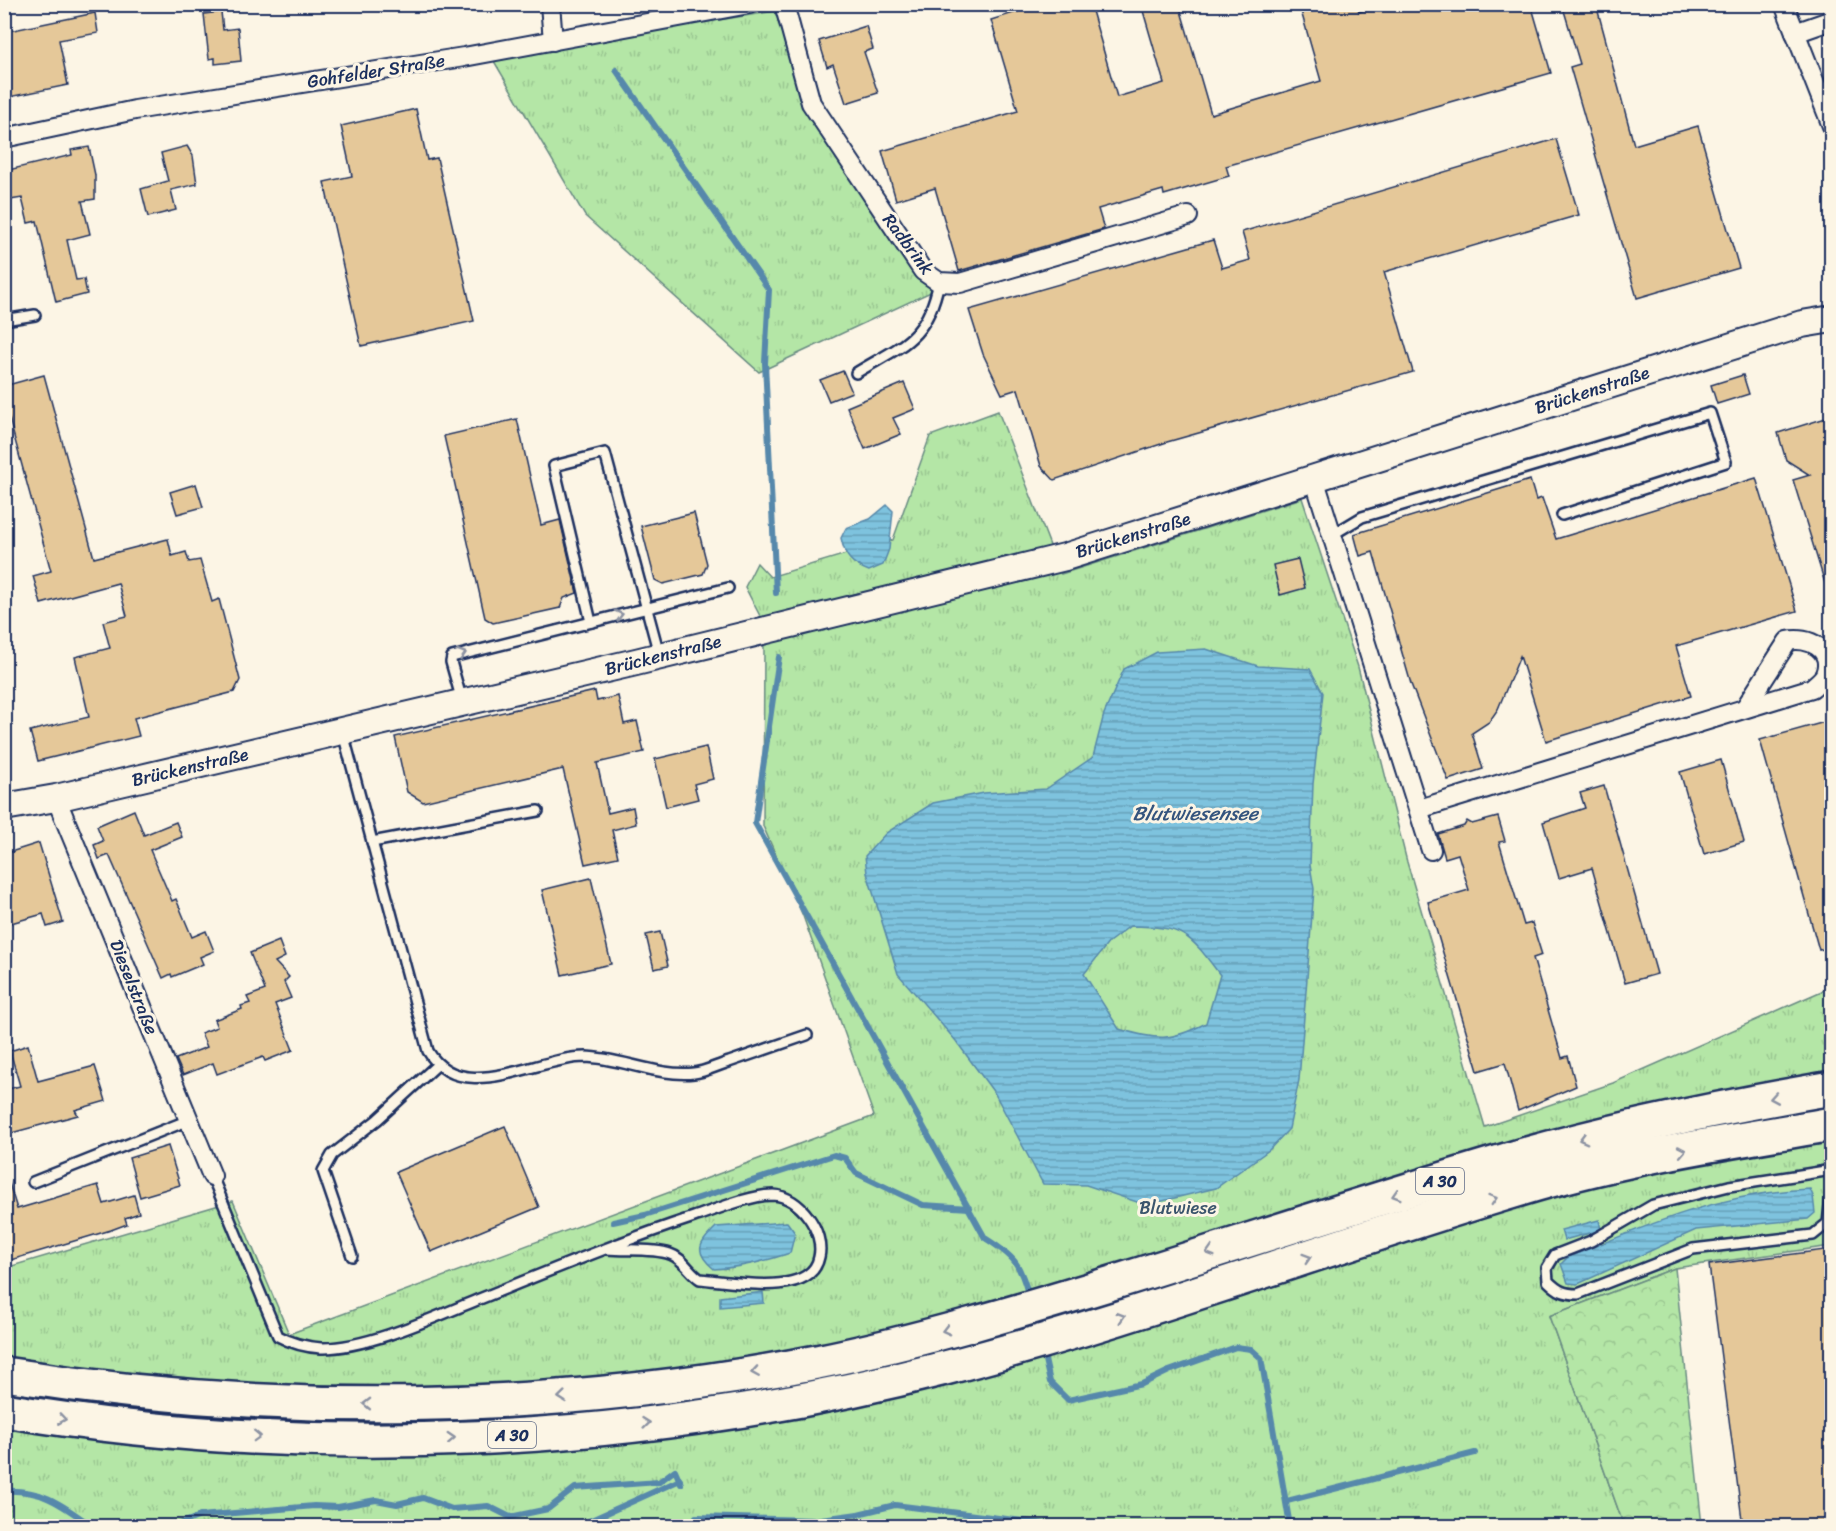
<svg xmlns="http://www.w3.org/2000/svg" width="1836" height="1531" viewBox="0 0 1836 1531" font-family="Sriracha,sans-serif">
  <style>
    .grass { fill: url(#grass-tufts); stroke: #688a82; stroke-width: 1.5 }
    .forest { fill: url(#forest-crowns); stroke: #688a82; stroke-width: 1.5 }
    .water { fill: url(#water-rules); stroke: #5688ab; stroke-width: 1.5; fill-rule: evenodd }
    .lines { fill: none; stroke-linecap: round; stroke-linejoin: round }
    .stream { stroke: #5688ab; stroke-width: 6 }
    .building { fill: #e5c899; stroke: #1b2f5e; stroke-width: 1.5 }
    .service-casing { stroke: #1b2f5e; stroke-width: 14 }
    .minor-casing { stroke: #1b2f5e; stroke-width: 22 }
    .secondary-casing { stroke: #1b2f5e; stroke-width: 30 }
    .motorway-casing { stroke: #1b2f5e; stroke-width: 38 }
    .service { stroke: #fcf5e5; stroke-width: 9 }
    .minor { stroke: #fcf5e5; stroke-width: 18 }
    .secondary { stroke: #fcf5e5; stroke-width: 26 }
    .motorway { stroke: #fcf5e5; stroke-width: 33 }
    .oneway { stroke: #8c92a2 }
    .labels { text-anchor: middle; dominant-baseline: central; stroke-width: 6; stroke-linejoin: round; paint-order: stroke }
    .shield { fill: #fcf5e5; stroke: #5e6a86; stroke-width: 1.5 }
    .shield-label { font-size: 16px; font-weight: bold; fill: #1b2f5e }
    .street-label { font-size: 18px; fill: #1b2f5e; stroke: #fcf5e5 }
    .park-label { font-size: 18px; fill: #3a546c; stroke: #fcf5e5 }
    .water-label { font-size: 20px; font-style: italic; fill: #34547e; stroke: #fcf5e5 }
  </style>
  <defs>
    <pattern id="grass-tufts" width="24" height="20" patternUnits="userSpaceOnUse" patternTransform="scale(1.5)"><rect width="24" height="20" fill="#b4e6a6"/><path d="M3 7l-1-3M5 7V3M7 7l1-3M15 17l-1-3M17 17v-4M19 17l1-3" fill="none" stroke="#9ac691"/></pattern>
    <pattern id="forest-crowns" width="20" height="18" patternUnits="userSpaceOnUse" patternTransform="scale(1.5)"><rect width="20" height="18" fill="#b4e6a6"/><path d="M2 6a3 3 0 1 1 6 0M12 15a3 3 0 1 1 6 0" fill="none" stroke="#9ac691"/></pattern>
    <pattern id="water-rules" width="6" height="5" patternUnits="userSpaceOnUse" patternTransform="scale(1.5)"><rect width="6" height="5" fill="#7ec3de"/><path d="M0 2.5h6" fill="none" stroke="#669fb7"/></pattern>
  </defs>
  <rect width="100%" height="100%" fill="#fcf5e5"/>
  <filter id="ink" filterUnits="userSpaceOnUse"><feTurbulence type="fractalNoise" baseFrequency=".0167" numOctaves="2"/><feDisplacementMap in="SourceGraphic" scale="12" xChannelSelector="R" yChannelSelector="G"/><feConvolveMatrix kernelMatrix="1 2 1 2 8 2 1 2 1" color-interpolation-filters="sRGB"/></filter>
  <g filter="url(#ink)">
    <g class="grass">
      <polygon points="775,11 807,108 933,291 759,372 585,216 491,56"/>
      <polygon points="998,411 1061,574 1302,498 1358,667 1407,862 1485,1127 1613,1083 1831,987 1831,1246 1675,1268 1549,1316 1624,1526 5,1526 5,1268 233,1201 289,1334 874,1116 803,916 763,826 764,647 760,616 745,587 757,563 770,577 893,540 930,436"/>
    </g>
    <polygon class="forest" points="1675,1268 1702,1526 1624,1526 1549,1316"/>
    <g class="water">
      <path d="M887,505L893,511L889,549L883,565L869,571C851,564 845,557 841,538L846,528L870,519Z"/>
      <path d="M1206,649L1258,666L1310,669L1323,693L1313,784L1310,865L1314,889L1299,1080L1289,1129L1269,1150L1216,1188L1146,1205L1086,1185L1043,1184L995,1094L956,1041L898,974L867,873L865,856L886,833L933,803L984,793L1046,789L1093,757L1104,714L1124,669L1157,652ZM1130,926C1184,927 1188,932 1220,975L1206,1023C1170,1042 1157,1040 1119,1029L1084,974L1109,942Z"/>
      <path d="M1810,1189L1813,1196L1815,1213L1808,1219L1696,1230L1578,1284L1568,1283L1561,1264L1567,1258C1646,1225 1723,1192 1810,1189Z"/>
      <polygon points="1599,1220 1601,1230 1564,1240 1561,1230"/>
      <path d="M787,1222L795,1233L790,1253C766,1261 740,1268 714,1269C693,1251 699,1244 716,1227Z"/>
      <polygon points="763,1292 764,1303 720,1307 720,1297"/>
    </g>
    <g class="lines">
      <g class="stream">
        <polyline points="616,70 769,290 765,363 776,593"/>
        <path d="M779,657L755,823L985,1238C1015,1257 1020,1263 1029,1297"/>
        <polyline points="613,1222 645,1215 834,1155 845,1158 856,1173 923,1205 969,1208"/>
        <polyline points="1043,1351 1050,1382 1068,1400 1142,1384 1169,1371 1236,1347 1251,1349 1261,1358 1290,1526"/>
        <path d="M4,1491C44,1489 62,1505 92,1526"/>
        <polyline points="1287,1501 1475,1453"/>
        <polyline points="696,1517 814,1520 858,1514 895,1505 1063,1526"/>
        <polyline points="175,1526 200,1516 314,1506 338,1507 376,1500 397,1504 423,1498 452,1509 488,1506 510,1517 548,1509 575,1488 659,1482 675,1470 681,1484"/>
        <polyline points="578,1526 680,1480"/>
      </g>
    </g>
    <g class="building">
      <polygon points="1043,4 1090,4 1117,97 1164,83 1141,4 1179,4 1211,114 1321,81 1299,4 1357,4 1359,12 1384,4 1531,4 1551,73 1226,166 1229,176 1164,195 1163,190 1098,209 1104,229 959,271 935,188 896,200 882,151 1018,111 991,20"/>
      <polygon points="1562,4 1596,4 1634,145 1698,126 1739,268 1637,298 1570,67 1580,64"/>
      <polygon points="221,12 223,30 238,28 241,61 215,64 215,58 209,59 204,14"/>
      <polygon points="95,13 98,33 59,40 68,85 4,98 4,32"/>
      <polygon points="866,26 873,49 864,52 878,93 846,103 833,64 827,67 819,41"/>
      <polygon points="416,109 427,160 437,158 474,321 361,346 324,182 352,176 341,126"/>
      <polygon points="1556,139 1579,215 1384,272 1413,372 1167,442 1054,480 1041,466 1018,389 1002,394 983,354 969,310 1213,240 1222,268 1250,260 1242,232"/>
      <polygon points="187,146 193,156 197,184 171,190 176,210 148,217 141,189 168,181 161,153"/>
      <polygon points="89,147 95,175 95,199 82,201 90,234 67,240 76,280 84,279 87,294 56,302 37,221 28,223 22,198 4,201 4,171 72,155 71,150"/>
      <polygon points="843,371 852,392 829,401 820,380"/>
      <polygon points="44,375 94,558 168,539 172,556 186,552 189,562 200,560 212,602 219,599 240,680 234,692 134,718 139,736 38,761 30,731 89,717 75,657 110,648 103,622 127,616 118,583 41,604 33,576 51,571 4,400 4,386"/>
      <polygon points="1743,375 1749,394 1717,404 1711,385"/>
      <polygon points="904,383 915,409 893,418 901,434 865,449 847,407"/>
      <polygon points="1832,416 1832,593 1828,593 1793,480 1810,475 1786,460 1778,433"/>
      <polygon points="517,419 541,525 560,520 577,593 564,598 560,608 493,623 485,618 444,436"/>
      <polygon points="1756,478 1797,611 1676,646 1691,696 1546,741 1520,656 1498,709 1489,722 1472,733 1483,769 1448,780 1411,684 1373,552 1360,556 1354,534 1530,480 1536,500 1542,498 1556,539"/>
      <polygon points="196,484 203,507 177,514 170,492"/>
      <polygon points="694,513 707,564 703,574 663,584 655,580 641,526"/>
      <polygon points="1298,559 1305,588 1280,595 1273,565"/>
      <polygon points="595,691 597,701 618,696 624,724 637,721 644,752 597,763 608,813 633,807 636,824 612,830 618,857 585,864 563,769 423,802 407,792 395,737"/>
      <polygon points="1832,720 1832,947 1819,950 1760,740"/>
      <polygon points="706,747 713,779 694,784 698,799 666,807 655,759"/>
      <polygon points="1721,760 1744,842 1704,854 1680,772"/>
      <polygon points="1604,786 1657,974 1625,983 1592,868 1559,878 1543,822 1585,808 1580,793"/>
      <polygon points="134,810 144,835 176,822 182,837 150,850 172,901 176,899 192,937 206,931 214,951 200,957 203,964 172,977 171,974 163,978 109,855 99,859 94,845 103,841 97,826"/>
      <polygon points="1498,817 1505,841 1499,842 1524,925 1532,923 1542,955 1533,958 1562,1058 1568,1056 1576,1086 1518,1111 1505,1063 1478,1071 1428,902 1469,890 1458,854 1445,858 1438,834 1464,826 1467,821 1472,824"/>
      <polygon points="39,843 63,922 47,927 43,914 4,925 4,854"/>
      <polygon points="591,878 611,964 562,975 542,890"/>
      <polygon points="660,932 668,966 654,969 646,935"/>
      <polygon points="279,941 285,957 275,962 289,977 284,982 291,998 275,1004 293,1050 265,1061 263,1057 217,1074 213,1063 183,1075 176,1059 207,1047 201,1033 217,1027 214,1020 242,1009 241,1006 250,1003 247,997 265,990 250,953"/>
      <polygon points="28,1045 38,1081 95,1066 106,1101 75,1110 78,1115 4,1135 4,1090 20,1086 10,1051"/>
      <polygon points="505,1126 539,1207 431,1252 396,1172"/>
      <polygon points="168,1146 180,1185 140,1197 129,1158"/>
      <polygon points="8,1180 17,1209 98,1185 104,1204 134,1195 139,1213 125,1218 127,1224 111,1230 4,1262 4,1181"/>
      <polygon points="1832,1249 1832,1527 1743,1527 1709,1265"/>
    </g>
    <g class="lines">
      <defs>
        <g id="service">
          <polyline points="4,320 35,315"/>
          <path d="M856,373C902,345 927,340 939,282"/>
          <polyline points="1332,535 1362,517 1710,413 1726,462 1562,515"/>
          <polyline points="591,622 554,466 605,453 659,654"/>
          <polyline points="1825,675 1832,693"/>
          <polyline points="462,701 451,662 452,657 728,588"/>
          <path d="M343,733L428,1051C461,1107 537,1057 585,1057C622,1058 658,1077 694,1073C705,1072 718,1065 729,1062C755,1053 781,1044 807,1035"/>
          <polyline points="372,842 538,811"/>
          <path d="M1832,1170L1729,1186L1653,1205L1591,1241L1555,1255L1547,1268L1548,1281C1558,1291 1564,1294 1578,1294L1693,1249L1813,1235L1828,1223L1832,1188"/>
          <path d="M212,1176L278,1336C291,1343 306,1347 321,1348C366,1349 435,1317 477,1300C549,1271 621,1241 694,1217C715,1210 751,1195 773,1195C800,1196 825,1232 819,1257C811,1299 730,1281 700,1279C689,1272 683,1258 670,1254C652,1248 626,1251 607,1249"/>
          <polyline points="33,1182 189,1120"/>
          <polyline points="352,1256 323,1171 332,1155 377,1120 437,1065"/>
        </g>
        <g id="minor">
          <polyline points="550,4 553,41"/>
          <polyline points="784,4 811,103 923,271 939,282 960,283 1188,216"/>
          <polyline points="1784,4 1832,126"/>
          <polyline points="1795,33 1832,20"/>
          <polyline points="4,138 135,110 464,57 749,4"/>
          <polyline points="1314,478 1431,850"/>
          <polyline points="56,798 212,1176"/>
          <path d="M1419,809L1812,688C1816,684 1823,679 1825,674C1835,649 1807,636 1788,641L1745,708"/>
        </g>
        <polyline id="secondary" points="4,807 56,798 636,662 1065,557 1802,324 1832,319"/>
        <g id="motorway">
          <path d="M4,1374C274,1417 549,1414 817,1362C921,1341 1024,1310 1125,1279C1257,1238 1388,1195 1520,1156C1622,1127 1727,1106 1832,1088"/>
          <path d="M4,1410C315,1462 641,1446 945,1368C1146,1316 1339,1242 1537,1184C1633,1156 1733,1141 1832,1124"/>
        </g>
      </defs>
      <use href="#service" class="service-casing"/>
      <use href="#minor" class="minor-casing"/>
      <use href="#secondary" class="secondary-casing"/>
      <use href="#motorway" class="motorway-casing"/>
      <use href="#service" class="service"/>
      <use href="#minor" class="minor"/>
      <use href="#secondary" class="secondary"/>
      <use href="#motorway" class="motorway"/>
    </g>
    <defs><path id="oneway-chevron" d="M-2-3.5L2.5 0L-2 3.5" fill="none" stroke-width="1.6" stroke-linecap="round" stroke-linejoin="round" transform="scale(1.5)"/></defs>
    <g class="oneway">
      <use href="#oneway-chevron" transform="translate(619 615) rotate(-14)"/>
      <use href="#oneway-chevron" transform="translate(462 654) rotate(-17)"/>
      <use href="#oneway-chevron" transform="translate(1774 1098) rotate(170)"/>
      <use href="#oneway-chevron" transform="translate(1583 1139) rotate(165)"/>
      <use href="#oneway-chevron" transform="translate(1682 1151) rotate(-11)"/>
      <use href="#oneway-chevron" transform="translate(1396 1195) rotate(163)"/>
      <use href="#oneway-chevron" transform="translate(1493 1199) rotate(-18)"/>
      <use href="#oneway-chevron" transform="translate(1210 1252) rotate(163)"/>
      <use href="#oneway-chevron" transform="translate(1307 1258) rotate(-18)"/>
      <use href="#oneway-chevron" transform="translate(1121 1317) rotate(-17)"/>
      <use href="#oneway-chevron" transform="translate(946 1330) rotate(166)"/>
      <use href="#oneway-chevron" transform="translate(755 1372) rotate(171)"/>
      <use href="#oneway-chevron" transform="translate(562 1397) rotate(174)"/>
      <use href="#oneway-chevron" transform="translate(367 1404) rotate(-179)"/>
      <use href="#oneway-chevron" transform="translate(62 1419) rotate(8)"/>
      <use href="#oneway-chevron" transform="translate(646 1423) rotate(-6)"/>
      <use href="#oneway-chevron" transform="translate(257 1436) rotate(2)"/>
      <use href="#oneway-chevron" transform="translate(451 1438) rotate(-3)"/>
    </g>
  </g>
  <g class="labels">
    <g class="shield">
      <rect x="1416" y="1168" width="48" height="26" rx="4.5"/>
      <rect x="488" y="1422" width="48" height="26" rx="4.5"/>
    </g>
    <g class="shield-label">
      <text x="1440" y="1181">A 30</text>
      <text x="512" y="1435">A 30</text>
    </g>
    <g class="street-label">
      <text transform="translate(376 71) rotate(-9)">Gohfelder Straße</text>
      <text transform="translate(908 244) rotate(53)">Radbrink</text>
      <text transform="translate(1592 390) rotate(-18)">Brückenstraße</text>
      <text transform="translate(1133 535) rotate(-17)">Brückenstraße</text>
      <text transform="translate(663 655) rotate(-14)">Brückenstraße</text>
      <text transform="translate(190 767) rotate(-13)">Brückenstraße</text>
      <text transform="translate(134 987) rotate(68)">Dieselstraße</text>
    </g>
    <g class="park-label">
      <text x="1178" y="1208">Blutwiese</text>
    </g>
    <g class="water-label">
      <text x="1195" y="813">Blutwiesensee</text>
    </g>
  </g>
  <rect width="1836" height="1531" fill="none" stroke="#fcf5e5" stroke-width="24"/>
  <rect x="12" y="12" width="1812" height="1507" fill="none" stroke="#1b2f5e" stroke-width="2" filter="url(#ink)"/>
</svg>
